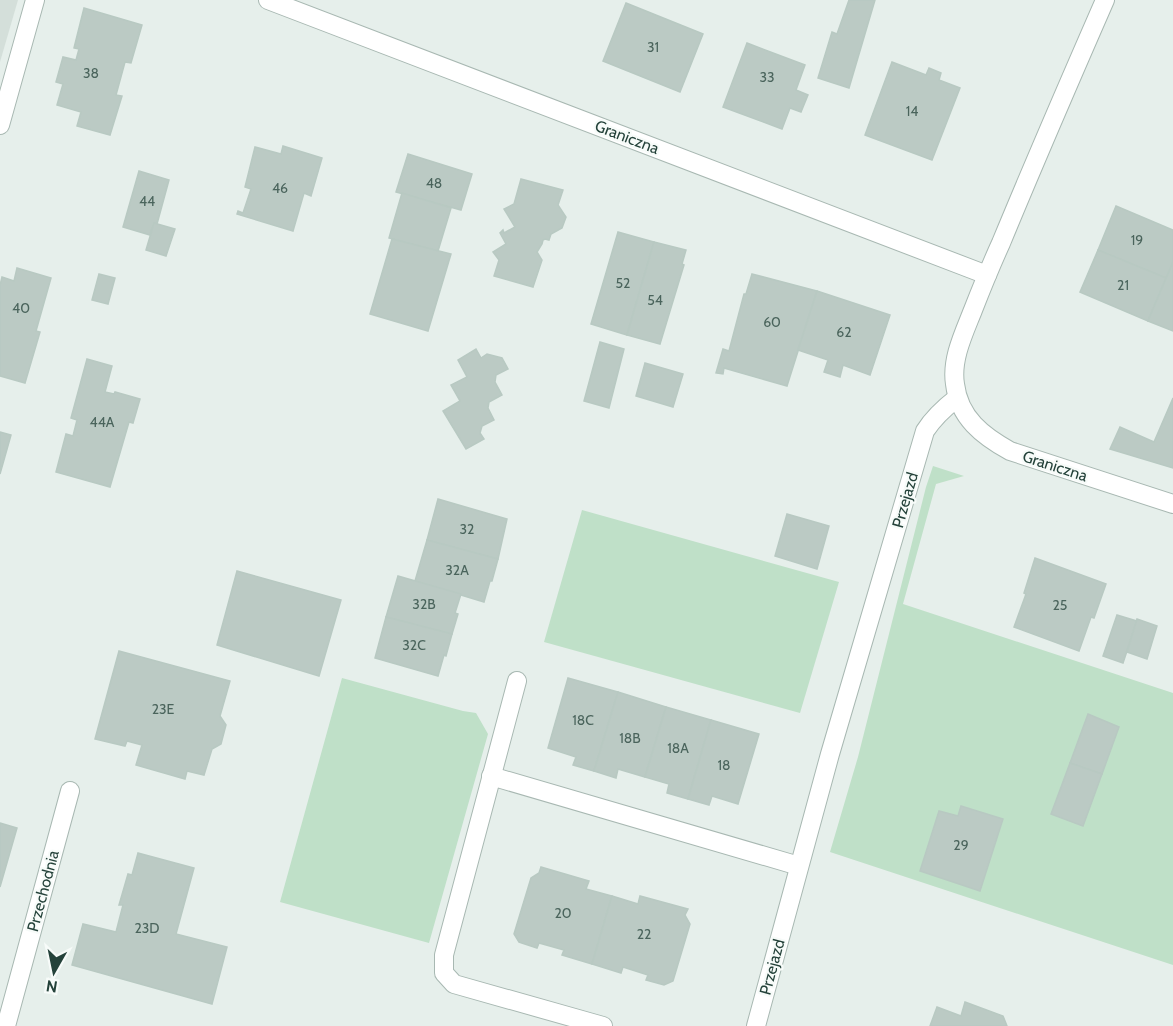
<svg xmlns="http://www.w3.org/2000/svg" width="1173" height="1026" viewBox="0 0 1173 1026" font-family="Cabin,sans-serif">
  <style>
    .built { fill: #d4dfda }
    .green { fill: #bfe0c8 }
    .building { fill: #bbcac4; stroke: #b8c9c2; stroke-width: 1.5 }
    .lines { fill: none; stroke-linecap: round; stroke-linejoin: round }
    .minor-casing { stroke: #a8b8b2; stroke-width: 20 }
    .minor { stroke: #fff; stroke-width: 18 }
    .labels { text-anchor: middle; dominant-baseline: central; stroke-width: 4.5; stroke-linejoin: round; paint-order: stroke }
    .number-label { font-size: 14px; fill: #4a645c }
    .street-label { font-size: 16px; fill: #24423a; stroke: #f7fbf9 }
  </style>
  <rect width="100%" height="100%" fill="#e6efeb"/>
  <polygon class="built" points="0,0 18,0 0,62"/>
  <g class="green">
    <polygon points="933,466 964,476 936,484 903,604 1173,693 1173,965 830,852 858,757 926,487"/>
    <polygon points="582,510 839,582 800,713 544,642"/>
    <polygon points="342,678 463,711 476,713 488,734 429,943 280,902"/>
  </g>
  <g class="building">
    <polygon points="849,0 875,0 849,88 818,78 832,32 837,34"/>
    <polygon points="626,3 703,34 680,92 603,61"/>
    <polygon points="84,8 142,25 131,63 125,62 116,95 122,96 110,135 77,126 81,112 57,105 63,84 56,82 63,57 76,60 79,49 74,48"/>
    <polygon points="747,43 805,65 796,90 808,95 801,112 790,108 782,129 723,107"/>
    <polygon points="892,62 926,75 929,68 941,73 939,80 960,88 932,160 865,135"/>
    <polygon points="283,146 322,158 311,196 304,193 293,231 237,214 238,211 243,213 251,189 245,187 255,147 281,154"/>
    <polygon points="408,154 472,174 461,210 396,192"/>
    <polygon points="139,171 169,180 157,224 154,223 150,235 123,227"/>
    <polygon points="521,179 563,190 558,205 566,217 562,228 551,234 549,240 545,239 543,240 542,244 537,252 542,260 533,287 494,276 499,260 493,252 506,244 500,233 503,230 504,233 515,227 504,209 514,204"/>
    <polygon points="402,193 451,208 438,251 389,238"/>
    <polygon points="1116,206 1173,230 1173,262 1166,278 1098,250"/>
    <polygon points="154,223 175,229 166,256 146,250"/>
    <polygon points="618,232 654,242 627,335 591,324"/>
    <polygon points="392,239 451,254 428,331 370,314"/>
    <polygon points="654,242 686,250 682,264 684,265 660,344 627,335"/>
    <polygon points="1098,250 1166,278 1148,321 1080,292"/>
    <polygon points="1173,262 1173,331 1148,321"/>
    <polygon points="17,268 51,278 36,331 40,332 25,383 0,376 0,285 2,277 14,281"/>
    <polygon points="99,274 115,278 108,304 92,300"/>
    <polygon points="752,274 817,291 787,386 724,368 723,374 716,373 723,349 729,351 744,294 746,294"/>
    <polygon points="817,291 890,315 870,375 843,365 840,377 824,372 828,360 798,350"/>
    <polygon points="600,342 624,349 609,408 584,401"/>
    <polygon points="476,349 481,358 487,354 502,358 508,369 496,375 495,382 502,395 489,402 488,408 494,420 482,426 480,433 484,439 466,449 443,411 460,401 451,385 467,377 458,360"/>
    <polygon points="87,359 112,366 105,392 114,394 115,392 140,399 133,423 129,422 110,487 56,472 66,434 73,436 77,420 71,418"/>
    <polygon points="645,363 683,374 673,407 636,396"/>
    <polygon points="1173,398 1173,468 1110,449 1120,427 1154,442"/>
    <polygon points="0,432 11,435 0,474"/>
    <polygon points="438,499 507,519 498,559 427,540"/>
    <polygon points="787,514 829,526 817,569 775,556"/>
    <polygon points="427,540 498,559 492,581 490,581 484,602 415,581"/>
    <polygon points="1035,558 1106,584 1094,618 1091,617 1079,651 1014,627 1026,594 1024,593"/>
    <polygon points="237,571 341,600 319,676 217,645"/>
    <polygon points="398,576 461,594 455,613 458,614 452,634 386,617"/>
    <polygon points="1117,615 1137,621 1123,663 1103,656"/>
    <polygon points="386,617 452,634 446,656 444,655 438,676 375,658"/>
    <polygon points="1137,619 1157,626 1147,659 1127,652"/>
    <polygon points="119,651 230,681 220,716 226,725 221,744 212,749 204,775 187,771 185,779 136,765 142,745 127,741 125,746 95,739"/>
    <polygon points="568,678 618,692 594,771 573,765 576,757 548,748"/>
    <polygon points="618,692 666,707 645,777 618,769 616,778 594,771"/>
    <polygon points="666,707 711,720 688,799 667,793 669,784 645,777"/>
    <polygon points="1088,714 1119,727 1102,774 1070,763"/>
    <polygon points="711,720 759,734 738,804 712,796 709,805 688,799"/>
    <polygon points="1070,763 1102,774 1083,826 1051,814"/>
    <polygon points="961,806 1003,819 980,891 920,871 939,811 958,816"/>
    <polygon points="0,823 17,828 0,887"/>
    <polygon points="138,853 194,868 176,934 227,947 212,1004 72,965 83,924 116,932 123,905 119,905 128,874 132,875"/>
    <polygon points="541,867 589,881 586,889 612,896 592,964 562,955 564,950 539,943 537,948 519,942 514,934 531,878 539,873"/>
    <polygon points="612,896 638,904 640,896 688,909 685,915 690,924 673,981 664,985 646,980 648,975 623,967 621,973 592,964"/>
    <polygon points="965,1002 1003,1016 1007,1026 930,1026 937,1007 961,1016"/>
  </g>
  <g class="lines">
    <defs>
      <g id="minor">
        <polyline points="268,0 987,275"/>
        <path d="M1105,0C1070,80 1035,161 1001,243C991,265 982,287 973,310C964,333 951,359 955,384C959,418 983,436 1010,451L1173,504"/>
        <polyline points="0,125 35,0"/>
        <polyline points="517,681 444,955 444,973 454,984 603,1026"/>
        <polyline points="491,776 799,866"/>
        <polyline points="6,1026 70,791"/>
        <path d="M756,1026L830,754L925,431C934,417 944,408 957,398"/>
      </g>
    </defs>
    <use href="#minor" class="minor-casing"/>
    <use href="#minor" class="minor"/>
  </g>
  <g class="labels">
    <g class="number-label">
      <text x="653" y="47">31</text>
      <text x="91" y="73">38</text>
      <text x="767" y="77">33</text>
      <text x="912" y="111">14</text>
      <text x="434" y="183">48</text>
      <text x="280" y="188">46</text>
      <text x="147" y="201">44</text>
      <text x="1137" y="240">19</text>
      <text x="623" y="283">52</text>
      <text x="1123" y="285">21</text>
      <text x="655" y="300">54</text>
      <text x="21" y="308">40</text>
      <text x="772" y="322">60</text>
      <text x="844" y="332">62</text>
      <text x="102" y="422">44A</text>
      <text x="467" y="529">32</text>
      <text x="457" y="570">32A</text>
      <text x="424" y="604">32B</text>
      <text x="1060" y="605">25</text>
      <text x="414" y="645">32C</text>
      <text x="163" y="709">23E</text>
      <text x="583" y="720">18C</text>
      <text x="630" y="738">18B</text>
      <text x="678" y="748">18A</text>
      <text x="724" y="765">18</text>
      <text x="961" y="845">29</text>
      <text x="563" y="913">20</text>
      <text x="147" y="928">23D</text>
      <text x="644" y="934">22</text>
    </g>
    <g class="street-label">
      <text transform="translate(627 137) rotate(21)">Graniczna</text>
      <text transform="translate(1055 466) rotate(18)">Graniczna</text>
      <text transform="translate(905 500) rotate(-74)">Przejazd</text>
      <text transform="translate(43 891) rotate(-75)">Przechodnia</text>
      <text transform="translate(772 967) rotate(-75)">Przejazd</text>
    </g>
  </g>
  <g transform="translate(54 972) rotate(189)" stroke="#f7fbf9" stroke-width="4.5" paint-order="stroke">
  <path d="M0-4.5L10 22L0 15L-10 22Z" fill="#24423a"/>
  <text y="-9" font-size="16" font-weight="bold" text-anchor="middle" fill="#24423a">N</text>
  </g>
</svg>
